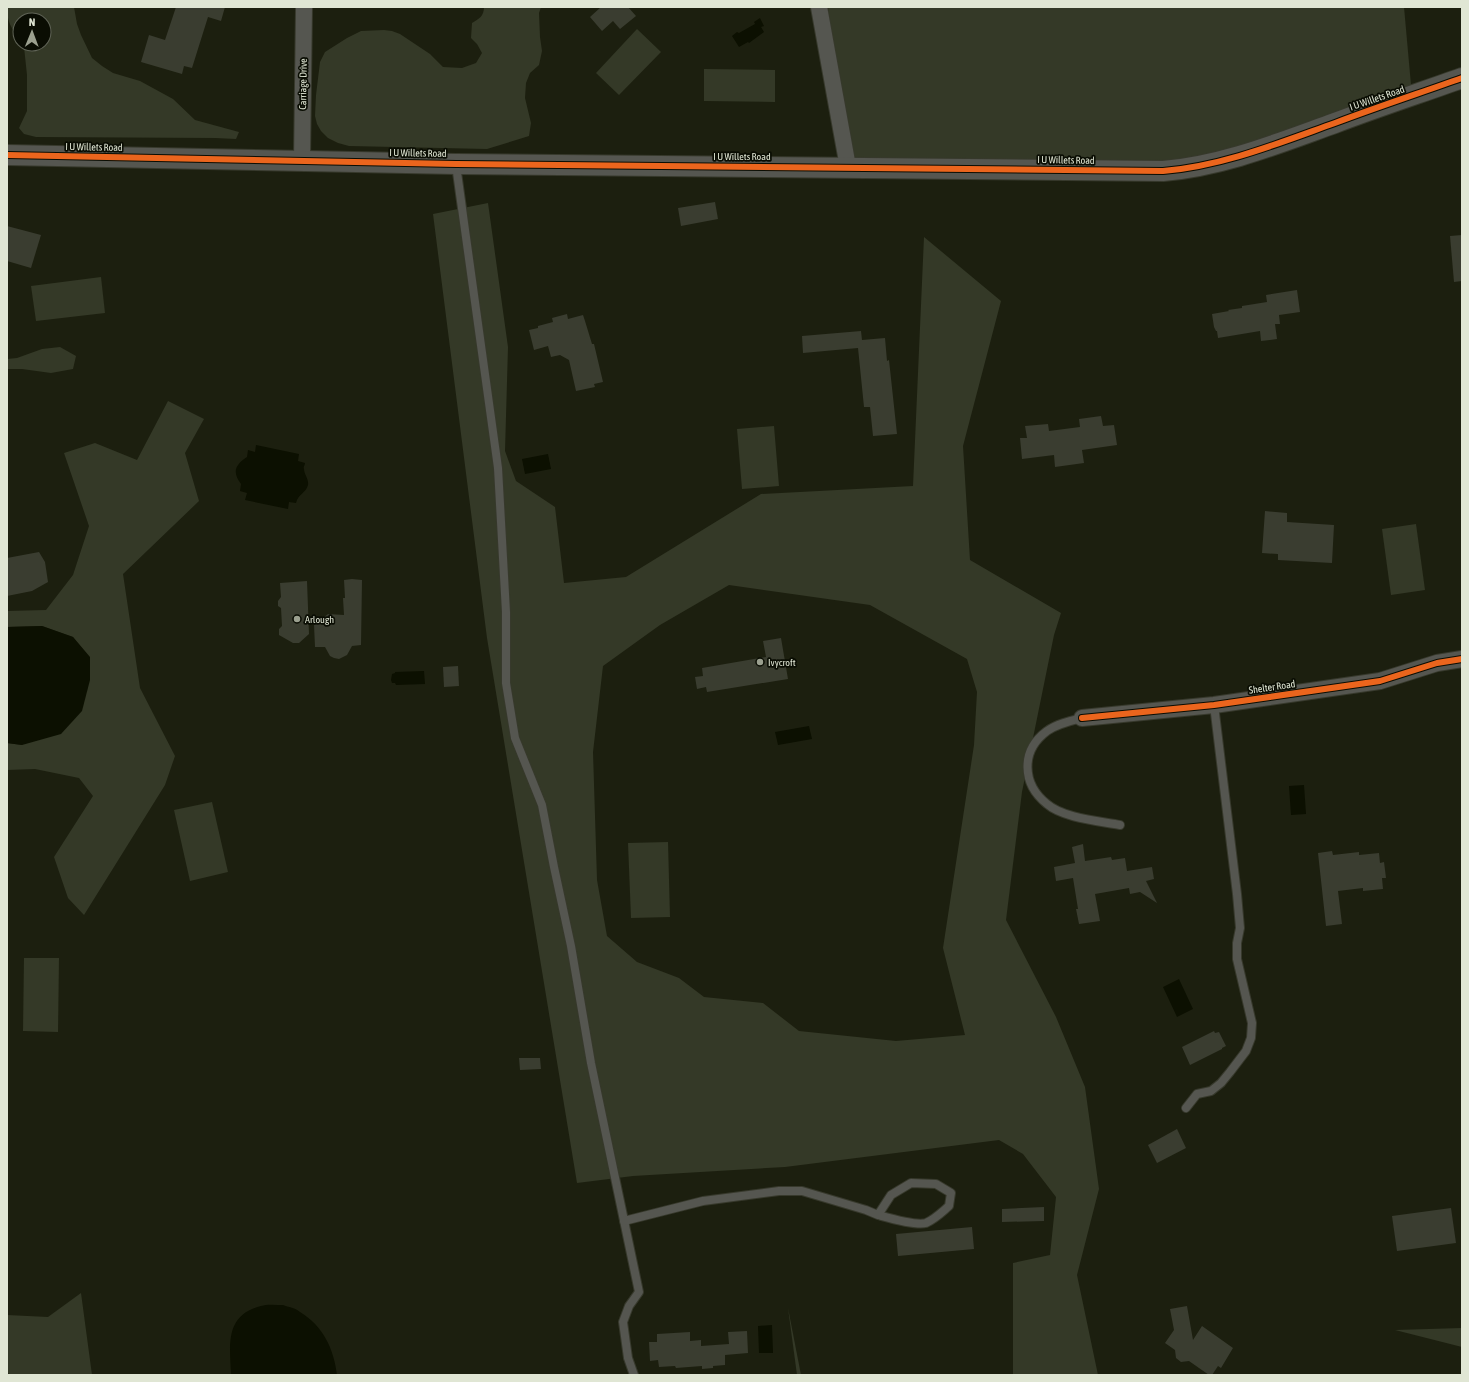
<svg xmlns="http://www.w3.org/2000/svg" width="1469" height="1382" viewBox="0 0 1469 1382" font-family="'Asap Condensed',sans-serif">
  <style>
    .green { fill: #343927; fill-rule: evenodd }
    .water { fill: #0c1001 }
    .building { fill: #3a3d30 }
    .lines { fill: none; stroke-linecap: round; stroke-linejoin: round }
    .service-casing { stroke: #37392c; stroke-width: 10 }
    .minor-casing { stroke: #37392c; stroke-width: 18 }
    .tertiary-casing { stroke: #37392c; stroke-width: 22 }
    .service { stroke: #555650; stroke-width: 8 }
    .minor { stroke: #555650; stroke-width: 16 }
    .tertiary { stroke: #555650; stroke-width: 20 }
    .cycleway-casing { stroke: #0a0d03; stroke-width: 8 }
    .cycleway { stroke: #eb651d; stroke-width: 6 }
    .poi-dot { fill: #9ba08f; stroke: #0a0d03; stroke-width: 1.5 }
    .labels { text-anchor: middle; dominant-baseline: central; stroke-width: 3.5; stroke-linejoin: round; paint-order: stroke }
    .street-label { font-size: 10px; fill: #e0e6d4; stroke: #0a0d03 }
    .poi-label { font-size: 10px; fill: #e0e6d4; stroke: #0a0d03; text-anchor: start }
  </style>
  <rect width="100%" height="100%" fill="#1c1f0f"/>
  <g class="green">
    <path d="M7,7H74L77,24L81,35L92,58L102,66L113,73L140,81L173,99L195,120L239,132L236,139L215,138L36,137L24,134L19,128L27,111V75L24,47L22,44H44V20H20V39C11,28 7,22 7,7Z"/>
    <path d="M484,7H541L539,13L540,37L542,51L539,65L530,73L526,83L525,98L531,123L529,136L487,149L349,146L338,143L328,138L321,131L317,124L315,116L316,95L320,62L325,52L347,38L361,31L384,30L392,31L400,34L430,54L443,67L462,68L476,63L482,53L477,44L471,38L472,23C479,19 484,16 484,7Z"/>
    <polygon points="828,7 1404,7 1412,96 1220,162 848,167"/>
    <polygon points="637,29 661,52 619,95 596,73"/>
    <polygon points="704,69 775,70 775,102 704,101"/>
    <path d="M488,203L508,347L505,451L516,481L555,507L564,583L626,577L761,494L913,486L924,237L1001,301L963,446L970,560L1061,613L1054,635L1022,792L1006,920L1056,1017L1085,1087L1099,1189L1077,1275L1098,1375H1013V1263L1050,1255L1056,1197L1023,1154L999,1140L785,1167L633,1176L577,1183L487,638L433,214ZM729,585L870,605L967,659L977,692L974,745L943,948L965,1035L896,1041L799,1031L763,1003L704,997L679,978L637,962L607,936L597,880L593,752L603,666L660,625Z"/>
    <polygon points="101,277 105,313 36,321 31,286"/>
    <polygon points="60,347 76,356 73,369 51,373 22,369 7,369 7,359 17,358 42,349"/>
    <polygon points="168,401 204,419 185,453 199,501 123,574 140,688 175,756 165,785 84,915 68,898 54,857 93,796 79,778 35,769 7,770 7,743 22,745 90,658 73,637 42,626 7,627 7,611 46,610 73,575 89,526 64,453 95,443 137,460"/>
    <polygon points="774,426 779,486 742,489 737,429"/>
    <polygon points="1416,524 1425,590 1391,595 1382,529"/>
    <polygon points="212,802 228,872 190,881 174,810"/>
    <polygon points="668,842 670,917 631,918 628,843"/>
    <polygon points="24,958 59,958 58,1032 23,1031"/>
    <polygon points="81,1293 92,1375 12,1375 7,1373 7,1315 48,1317"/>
    <polygon points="788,1308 801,1375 797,1375"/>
    <polygon points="1462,1328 1462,1347 1395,1330"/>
  </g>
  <g class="water">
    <polygon points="760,18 764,26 761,27 764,32 749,43 748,42 739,47 732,36 737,32 739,33 755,24 754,22"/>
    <path d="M256,445L299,454L298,461L305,463C305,465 303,467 304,469C304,474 309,479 308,485C306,493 298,494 296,503L289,502L288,509L245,500L247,493L240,491L241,484C232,472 235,465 247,457L248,450L255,452Z"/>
    <polygon points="548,454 551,469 525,474 522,459"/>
    <polygon points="42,626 73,637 90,657 90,680 82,711 61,734 22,745 7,743 7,627"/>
    <polygon points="424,671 425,684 396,685 395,683 392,683 391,680 392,674 395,673 395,672"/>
    <polygon points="809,726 812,739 778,745 775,732"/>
    <polygon points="1304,785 1306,814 1291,815 1289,786"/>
    <polygon points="1179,979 1193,1009 1177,1017 1163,987"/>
    <path d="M283,1305C288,1307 296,1308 300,1312C323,1326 334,1349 337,1375H231C230,1346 224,1315 261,1306C267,1304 276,1305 283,1305Z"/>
    <polygon points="772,1325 773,1353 759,1353 758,1326"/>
  </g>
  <g class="building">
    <polygon points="176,7 225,7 221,21 208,17 192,68 184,66 182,74 141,62 149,35 165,40"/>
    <polygon points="601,7 628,7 636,16 620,29 613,21 602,31 590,17"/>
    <polygon points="715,202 718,219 681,226 678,208"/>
    <polygon points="7,226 41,235 31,268 7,261"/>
    <polygon points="1462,235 1462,281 1454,282 1450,236"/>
    <polygon points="1297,290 1300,312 1279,315 1280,324 1275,324 1277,339 1261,341 1260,331 1218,338 1217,331 1216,331 1214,327 1212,314 1229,311 1228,310 1242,308 1242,306 1267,302 1266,295"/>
    <polygon points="567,314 568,319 583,315 585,321 592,344 594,344 603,382 594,384 595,387 576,391 569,360 560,355 551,357 548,346 534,350 529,330 538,328 538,326 553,322 552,318"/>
    <polygon points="861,331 862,340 885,338 887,361 889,360 897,434 873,436 870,407 864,407 858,348 803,353 802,336"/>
    <polygon points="1101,416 1103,426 1114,425 1117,445 1082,450 1084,463 1055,467 1054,455 1022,459 1020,438 1027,438 1025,426 1048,424 1049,431 1080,427 1079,419"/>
    <polygon points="1265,511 1287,513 1287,522 1334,525 1332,563 1278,560 1278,554 1262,553"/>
    <polygon points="39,552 45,562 48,582 32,591 7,596 7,558"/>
    <polygon points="352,579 362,580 361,645 352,646 347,655 339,659 334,658 330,656 325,647 315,647 314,625 328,614 344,615 343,598 345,598 344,580"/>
    <polygon points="307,581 309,634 299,643 293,643 279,635 279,629 282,626 281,608 278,606 278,601 281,597 280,583"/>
    <polygon points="781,638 788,679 707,692 706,687 697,689 695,677 703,676 702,668 766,657 763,641"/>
    <polygon points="458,666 459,686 444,687 443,667"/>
    <polygon points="1083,844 1085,861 1111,857 1112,860 1125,858 1127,871 1152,867 1154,879 1146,881 1157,903 1140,892 1130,894 1129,888 1095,894 1100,921 1079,924 1076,909 1078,909 1073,878 1056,881 1054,867 1075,863 1072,847"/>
    <polygon points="1332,851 1333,855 1359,852 1359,855 1379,853 1380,863 1384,862 1386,878 1382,878 1383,889 1363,891 1363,888 1338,891 1342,924 1326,926 1318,853"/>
    <polygon points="1214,1031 1215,1033 1219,1032 1226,1046 1222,1048 1222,1049 1190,1065 1182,1047"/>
    <polygon points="519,1058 540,1058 541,1069 520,1070"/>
    <polygon points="1177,1129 1186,1148 1157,1163 1148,1145"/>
    <polygon points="1044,1207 1044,1221 1002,1222 1002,1209"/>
    <polygon points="1451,1208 1456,1243 1397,1251 1392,1216"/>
    <polygon points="972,1227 974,1249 898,1256 896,1234"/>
    <polygon points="1187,1306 1193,1340 1202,1326 1233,1348 1221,1368 1218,1366 1212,1375 1209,1375 1189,1361 1181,1362 1176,1358 1175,1350 1165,1343 1174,1330 1170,1309"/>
    <polygon points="747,1331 748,1353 725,1355 725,1365 713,1366 713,1368 702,1369 702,1366 676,1368 675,1366 659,1367 658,1360 650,1361 649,1342 657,1342 657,1334 690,1332 690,1341 701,1340 701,1346 729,1344 728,1332"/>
  </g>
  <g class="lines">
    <defs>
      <g id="service">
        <polyline points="456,165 498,468 506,612 506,683 515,738 542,805 554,867 571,946 591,1063 639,1292 629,1306 623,1322 628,1358 634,1375"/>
        <path d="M1082,718C1070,721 1057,724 1047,731C1020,751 1022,784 1047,804C1063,818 1099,821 1120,825"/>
        <polyline points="1186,1108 1197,1094 1211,1091 1221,1083 1230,1072 1246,1051 1251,1038 1252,1023 1237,959 1237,943 1240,928 1237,894 1214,705"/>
        <path d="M624,1221L703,1201L779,1191H802L866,1210L878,1215L891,1195L911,1183L936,1184L951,1193L949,1206C942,1212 935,1219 926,1223C916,1226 889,1218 878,1215"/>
      </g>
      <g id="minor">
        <polyline points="819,7 848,167"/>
        <polyline points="302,160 304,7"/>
        <polyline points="1082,718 1214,705 1380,681 1437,663 1462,659"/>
      </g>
      <path id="tertiary" d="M7,155L456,164L1163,171C1223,166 1279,143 1335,123C1377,107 1420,93 1462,78"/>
    </defs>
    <use href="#service" class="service-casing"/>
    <use href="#minor" class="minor-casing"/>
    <use href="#tertiary" class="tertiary-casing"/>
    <use href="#service" class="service"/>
    <use href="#minor" class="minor"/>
    <use href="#tertiary" class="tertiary"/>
    <defs>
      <g id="cycleway">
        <path d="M7,155L456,164L1163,171C1223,166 1279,143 1335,123C1377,107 1420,93 1462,78"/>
        <polyline points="1082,718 1214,705 1380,681 1437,663 1462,659"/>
      </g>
    </defs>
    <use href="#cycleway" class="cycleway-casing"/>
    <use href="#cycleway" class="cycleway"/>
  </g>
  <g class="poi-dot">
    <circle cx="297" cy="619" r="4"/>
    <circle cx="760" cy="662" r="4"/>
  </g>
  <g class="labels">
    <g class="street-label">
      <text transform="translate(303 84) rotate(-89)">Carriage Drive</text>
      <text transform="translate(1377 98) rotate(-19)">I U Willets Road</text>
      <text transform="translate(94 147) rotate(1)">I U Willets Road</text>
      <text transform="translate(418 153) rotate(1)">I U Willets Road</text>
      <text x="742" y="156">I U Willets Road</text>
      <text transform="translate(1066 160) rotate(1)">I U Willets Road</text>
      <text transform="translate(1272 687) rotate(-8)">Shelter Road</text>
    </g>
    <g class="poi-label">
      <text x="305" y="619">Arlough</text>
      <text x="768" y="662">Ivycroft</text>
    </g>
  </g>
  <rect width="1469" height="1382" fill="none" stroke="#e0e6d4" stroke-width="16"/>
  <g transform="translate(32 32) rotate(1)"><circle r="19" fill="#0a0d03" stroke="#606457"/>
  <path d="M0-3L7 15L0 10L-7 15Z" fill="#9ba08f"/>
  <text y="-6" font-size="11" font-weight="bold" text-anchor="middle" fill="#e0e6d4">N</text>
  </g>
</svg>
